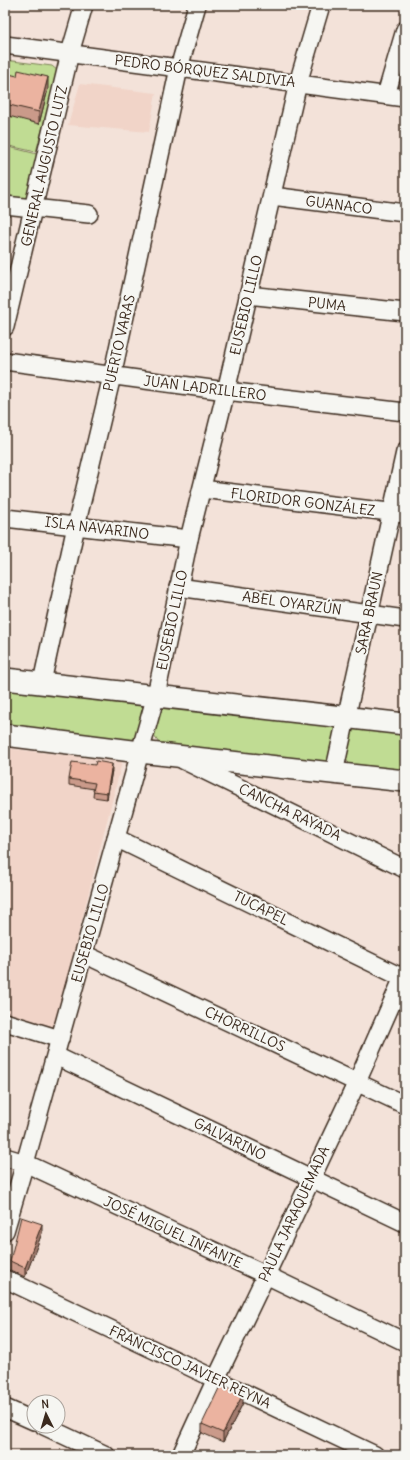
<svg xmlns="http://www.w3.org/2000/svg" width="410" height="1460" viewBox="0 0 410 1460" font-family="Delius,sans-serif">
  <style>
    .built { fill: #f1d4c8 }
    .green { fill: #c0dc93; stroke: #7e8358 }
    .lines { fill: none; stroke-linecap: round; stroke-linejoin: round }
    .minor-casing { stroke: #3b2a1e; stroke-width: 20 }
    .major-casing { stroke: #3b2a1e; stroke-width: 24 }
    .minor { stroke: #f6f6f2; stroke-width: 17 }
    .major { stroke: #f6f6f2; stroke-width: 21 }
    .wall { fill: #ca9a8a; stroke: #3b2a1e }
    .shaded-wall { fill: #a47d70; stroke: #3b2a1e }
    .building { fill: #ebb3a0; stroke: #3b2a1e }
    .labels { text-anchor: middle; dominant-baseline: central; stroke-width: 4; stroke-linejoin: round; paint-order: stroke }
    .street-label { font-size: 14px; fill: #3b2a1e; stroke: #f6f6f2 }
  </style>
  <rect width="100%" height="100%" fill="#f3e2d9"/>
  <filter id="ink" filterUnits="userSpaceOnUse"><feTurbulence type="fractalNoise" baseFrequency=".025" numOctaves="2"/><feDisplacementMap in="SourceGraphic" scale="8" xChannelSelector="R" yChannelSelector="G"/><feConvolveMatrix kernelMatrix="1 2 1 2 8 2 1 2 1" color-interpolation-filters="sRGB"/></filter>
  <g filter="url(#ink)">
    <g class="built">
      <polygon points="80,84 156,93 149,132 68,125"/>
      <polygon points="5,748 122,762 54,1029 5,1015"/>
    </g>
    <g class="green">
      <polygon points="5,60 52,66 58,71 36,152 5,145"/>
      <polygon points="5,146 37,154 29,194 24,201 5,199"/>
      <polygon points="5,687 138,697 144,706 139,736 129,741 5,728"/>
      <polygon points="161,706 336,721 339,729 332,757 323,763 159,743 154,736"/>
      <polygon points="353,727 405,728 405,773 352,767 345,758"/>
    </g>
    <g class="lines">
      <defs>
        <g id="minor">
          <polyline points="5,45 405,98"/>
          <polyline points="386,95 405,30"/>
          <polyline points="272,196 405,213"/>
          <polyline points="5,205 89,214"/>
          <polyline points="248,295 405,312"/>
          <polyline points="5,327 70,53 84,5"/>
          <polyline points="5,361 226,391 405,412"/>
          <polyline points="202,489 405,514"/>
          <polyline points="5,518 189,539"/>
          <polyline points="178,587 405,619"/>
          <polyline points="42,682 76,526 112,376 179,68 197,5"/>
          <polyline points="183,760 405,869"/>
          <polyline points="334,773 405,452"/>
          <polyline points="116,838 405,979"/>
          <polyline points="84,954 405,1105"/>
          <polyline points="5,1022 60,1039"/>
          <polyline points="56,1056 405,1223"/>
          <polyline points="5,1157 25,1163 266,1275 405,1342"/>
          <polyline points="5,1231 25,1163 156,695 189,539 226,391 298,83 321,5"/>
          <polyline points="5,1279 375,1455"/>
          <polyline points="5,1408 34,1421"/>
          <polyline points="44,1426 106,1455"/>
          <polyline points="181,1455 216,1379 266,1275 357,1082 405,973"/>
        </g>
        <g id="major">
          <polyline points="5,679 405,724"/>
          <polyline points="5,735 140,752 405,781"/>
        </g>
      </defs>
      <use href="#minor" class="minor-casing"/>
      <use href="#major" class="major-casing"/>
      <use href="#minor" class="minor"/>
      <use href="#major" class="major"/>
    </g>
    <g class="wall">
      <polygon points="5,73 48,89 39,124 5,115"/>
      <polygon points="112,770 107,799 93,797 94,789 69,785 69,779"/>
      <polygon points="42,1233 25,1277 10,1270 10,1261"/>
      <polygon points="243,1403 223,1442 202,1433 202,1424"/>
    </g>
    <g class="shaded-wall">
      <polygon points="48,77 48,89 39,124 39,112"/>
      <polygon points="112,764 112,770 107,799 107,793"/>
      <polygon points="42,1224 42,1233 25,1277 25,1268"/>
      <polygon points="243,1394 243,1403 223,1442 223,1433"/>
    </g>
    <g class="building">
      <polygon points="18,70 48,77 39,112 5,104 5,73 17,76"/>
      <polygon points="96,761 112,764 107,793 93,791 95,783 69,779 72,762 95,765"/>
      <polygon points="21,1217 42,1224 25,1268 10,1261"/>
      <polygon points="221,1384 243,1394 223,1433 202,1424"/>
    </g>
  </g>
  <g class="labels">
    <g class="street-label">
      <text transform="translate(205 71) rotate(7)">PEDRO BÓRQUEZ SALDIVIA</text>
      <text transform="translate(44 166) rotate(-77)">GENERAL AUGUSTO LUTZ</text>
      <text transform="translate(339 205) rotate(7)">GUANACO</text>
      <text transform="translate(327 304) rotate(6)">PUMA</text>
      <text transform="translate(246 305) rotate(-77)">EUSEBIO LILLO</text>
      <text transform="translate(119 343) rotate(-77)">PUERTO VARAS</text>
      <text transform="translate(205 388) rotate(7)">JUAN LADRILLERO</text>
      <text transform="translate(303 502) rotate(7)">FLORIDOR GONZÁLEZ</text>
      <text transform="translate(97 528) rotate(7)">ISLA NAVARINO</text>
      <text transform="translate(292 603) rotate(8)">ABEL OYARZÚN</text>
      <text transform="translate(369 613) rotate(-78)">SARA BRAUN</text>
      <text transform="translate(172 620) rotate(-78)">EUSEBIO LILLO</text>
      <text transform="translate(290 812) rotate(26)">CANCHA RAYADA</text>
      <text transform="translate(261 908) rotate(26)">TUCAPEL</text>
      <text transform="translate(90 933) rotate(-74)">EUSEBIO LILLO</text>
      <text transform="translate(245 1029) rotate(25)">CHORRILLOS</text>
      <text transform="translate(230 1139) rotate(26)">GALVARINO</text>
      <text transform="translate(294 1214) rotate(-65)">PAULA JARAQUEMADA</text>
      <text transform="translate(173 1232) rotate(25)">JOSÉ MIGUEL INFANTE</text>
      <text transform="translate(190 1367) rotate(25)">FRANCISCO JAVIER REYNA</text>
    </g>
  </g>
  <rect width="410" height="1460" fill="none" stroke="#f6f6f2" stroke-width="20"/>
  <rect x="10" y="10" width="390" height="1440" fill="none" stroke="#3b2a1e" stroke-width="1.5" filter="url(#ink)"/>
  <g transform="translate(46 1414) rotate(355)"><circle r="19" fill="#f6f6f2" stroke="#aba49d"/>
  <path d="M0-3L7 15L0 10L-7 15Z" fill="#3b2a1e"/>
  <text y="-6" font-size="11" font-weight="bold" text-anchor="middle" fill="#3b2a1e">N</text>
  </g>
</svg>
